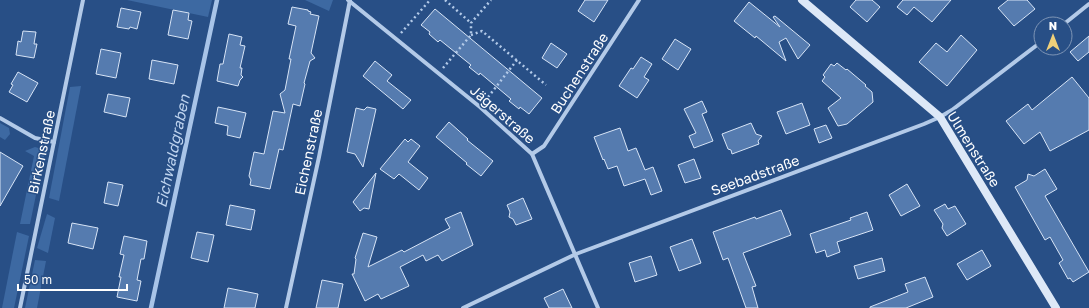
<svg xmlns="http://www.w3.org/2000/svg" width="1089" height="308" viewBox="0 0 1089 308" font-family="'Golos Text',sans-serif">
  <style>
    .green { fill: #3d69a2 }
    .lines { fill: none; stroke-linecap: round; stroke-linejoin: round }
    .stream { stroke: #a8c4e8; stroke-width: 4.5 }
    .building { fill: #557baf; stroke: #d7e4f6 }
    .path { stroke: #b3cae8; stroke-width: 2.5; stroke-dasharray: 2 3; stroke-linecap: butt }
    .street { stroke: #b3cae8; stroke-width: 4 }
    .secondary { stroke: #dde8f7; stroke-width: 8 }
    .labels { text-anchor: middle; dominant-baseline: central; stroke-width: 3; stroke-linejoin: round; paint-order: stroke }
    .street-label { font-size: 14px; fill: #fff; stroke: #284f86 }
    .water-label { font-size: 15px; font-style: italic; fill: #bfd4ef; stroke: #284f86 }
  </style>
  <rect width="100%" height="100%" fill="#284f86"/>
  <g class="green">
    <polygon points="127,0 212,0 208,17"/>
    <polygon points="305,0 333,0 329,11"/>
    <polygon points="81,86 59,201 49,198 70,87"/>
    <polygon points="0,123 9,128 10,134 5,140 0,137"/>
    <path d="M35,147C40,148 42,150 44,156L30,224H20L34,156L25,151Z"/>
    <polygon points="47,214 55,218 48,253 37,248"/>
    <polygon points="17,232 29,236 14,308 2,308"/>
    <polygon points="35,260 46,261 37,308 25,308"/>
  </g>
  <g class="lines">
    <polyline class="stream" points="151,308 217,0"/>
  </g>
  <g class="building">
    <polygon points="585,0 608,0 594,22 578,11"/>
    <polygon points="856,0 872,0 880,7 867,22 850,7"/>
    <polygon points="903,0 951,0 932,22 914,7 907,15 897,7"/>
    <polygon points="1008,0 1027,0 1035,9 1014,26 998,8"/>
    <polygon points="749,2 780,27 773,17 775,16 810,45 798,59 786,38 779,42 786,61 756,36 755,38 734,21"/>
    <polygon points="292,7 308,10 308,11 311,12 310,14 319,16 311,53 315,58 310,61 304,83 305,84 300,106 293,104 283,150 279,149 270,189 250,185 251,180 249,176 254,152 264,154 273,111 285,113 280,94 285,90 291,59 289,59 296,26 288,24"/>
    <polygon points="121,8 141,12 137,29 130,27 129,29 117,27"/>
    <polygon points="435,9 542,98 529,114 520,107 519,109 509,101 511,99 480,73 479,75 469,67 471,65 440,40 438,42 429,34 430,32 421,25"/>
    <polygon points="173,10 189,13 188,20 192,21 188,39 168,35"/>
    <polygon points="23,31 36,32 34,44 37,44 34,58 16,55 18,41 21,42"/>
    <polygon points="229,34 242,37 240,45 245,46 240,68 242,68 241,75 243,77 240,80 238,86 217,81 220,64 223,64"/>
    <polygon points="961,35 977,50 947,86 919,62 936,43 947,52"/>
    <polygon points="1089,36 1089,52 1078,61 1070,52"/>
    <polygon points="675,39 691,49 678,70 662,59"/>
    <polygon points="551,43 567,54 557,68 542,58"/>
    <polygon points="101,49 121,53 116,78 96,74"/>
    <polygon points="641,57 652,64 644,77 649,80 637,98 619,86 631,68 633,69"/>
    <polygon points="152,60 178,65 174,84 149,79"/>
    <polygon points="375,61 392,75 387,81 411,100 403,109 363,76"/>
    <polygon points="837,63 846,70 847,69 866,85 865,86 872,92 873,102 847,124 838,126 828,108 841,98 822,81 825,77 823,75 831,64 834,66"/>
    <polygon points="18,72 38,83 27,102 9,92 13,85 11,84"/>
    <polygon points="1072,77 1089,98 1089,130 1050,151 1040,132 1024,144 1006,121 1028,104 1032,110"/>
    <polygon points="108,94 130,98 126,117 104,112"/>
    <polygon points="702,101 707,112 702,114 713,141 694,148 689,136 696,133 684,109"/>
    <polygon points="802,103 810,125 786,134 777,112"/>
    <polygon points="218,107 246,113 240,138 227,135 228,126 215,123"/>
    <polygon points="367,107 376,109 363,167 355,154 347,152 356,108 364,110"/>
    <polygon points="449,122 468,139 467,140 493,161 481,176 466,164 467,163 436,137"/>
    <polygon points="751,123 756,134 762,136 758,141 759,144 732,154 731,150 728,149 722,134"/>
    <polygon points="826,125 832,138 819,143 814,129"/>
    <polygon points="620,128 628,151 636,148 645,170 653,167 662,191 651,195 645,179 624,186 617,166 608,169 604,159 603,160 594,137"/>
    <polygon points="405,139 408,142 411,139 420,146 408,162 428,178 419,190 399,174 394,179 380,169"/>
    <polygon points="0,152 23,166 0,206"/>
    <polygon points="694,159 701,178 685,183 678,165"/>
    <polygon points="1045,169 1057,189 1045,196 1089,272 1073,282 1070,278 1068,279 1059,263 1063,260 1050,237 1045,240 1015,187 1027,180 1028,174 1034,176"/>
    <polygon points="376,173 369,209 364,208 360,211 353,202"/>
    <polygon points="108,182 123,185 118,206 104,203"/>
    <polygon points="907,184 920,206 901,216 889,195"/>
    <polygon points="523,198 532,219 516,225 513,219 509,217 510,212 507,205"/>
    <polygon points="945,204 948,209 955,206 966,224 947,236 942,228 943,224 934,210"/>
    <polygon points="230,205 255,210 251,230 226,225"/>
    <polygon points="781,210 791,235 743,253 756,286 752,287 758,308 746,308 728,258 723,260 713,232 755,217 756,219"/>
    <polygon points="461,212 473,245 442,261 438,255 426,261 423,255 400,267 409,286 381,299 378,294 365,301 352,274 354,274 356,259 355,258 363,233 377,237 368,267 402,250 404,252 450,228 445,219"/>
    <polygon points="867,212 873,230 837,242 840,252 827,257 825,250 816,253 810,234 851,220 850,218"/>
    <polygon points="72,223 98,228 93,249 68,243"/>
    <polygon points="197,232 214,235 208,262 191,258"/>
    <polygon points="124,236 147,241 144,259 141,259 137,280 141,281 137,301 117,297 121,277 119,277 124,255 120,254"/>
    <polygon points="692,239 701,263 679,271 670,247"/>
    <polygon points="982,250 991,266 967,280 957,264"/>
    <polygon points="651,256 657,275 635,282 629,263"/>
    <polygon points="882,258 885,271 858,279 854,266"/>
    <polygon points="925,277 933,297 906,308 870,308 870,307 908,292 905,284"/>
    <polygon points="322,280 343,284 338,308 316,308"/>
    <polygon points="228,288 258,294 255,308 224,308"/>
    <polygon points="563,289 572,308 549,308 544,298"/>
  </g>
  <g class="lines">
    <g class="path">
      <polyline points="445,0 471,23"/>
      <polyline points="401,33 430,0"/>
      <polyline points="471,35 482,31 546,85"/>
      <polyline points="443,68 471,35 471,23 491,0"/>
      <polyline points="485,101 517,60"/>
    </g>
    <g class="street">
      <polyline points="348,0 480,107 532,154 598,308"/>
      <polyline points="1064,24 1089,4"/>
      <polyline points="0,118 35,138 54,142"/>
      <polyline points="532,154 544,146 639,0"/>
      <polyline points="20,308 83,0"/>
      <polyline points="286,308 319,157 350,0"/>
      <polyline points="463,308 576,254 924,124 940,117 952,110 1041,42"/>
    </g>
    <polyline class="secondary" points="802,0 940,117 1056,308"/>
  </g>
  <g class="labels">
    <g class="street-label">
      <text transform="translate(579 73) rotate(-57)">Buchenstraße</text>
      <text transform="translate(503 114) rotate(41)">Jägerstraße</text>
      <text transform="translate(974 149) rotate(58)">Ulmenstraße</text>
      <text transform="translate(41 152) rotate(-78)">Birkenstraße</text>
      <text transform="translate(308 152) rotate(-78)">Eichenstraße</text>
      <text transform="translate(755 175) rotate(-20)">Seebadstraße</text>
    </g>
    <g class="water-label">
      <text transform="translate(172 151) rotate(-78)">Eichwaldgraben</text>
    </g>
  </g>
  <g transform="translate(1053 36)"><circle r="19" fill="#284f86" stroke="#7e95b6"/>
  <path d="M0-3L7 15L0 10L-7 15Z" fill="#efd07a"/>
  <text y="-6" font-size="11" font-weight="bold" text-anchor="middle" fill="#ffffff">N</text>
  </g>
  <path d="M18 284v6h109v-6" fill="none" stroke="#ffffff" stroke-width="2"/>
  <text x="24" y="284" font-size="12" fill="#ffffff" stroke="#284f86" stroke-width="3" paint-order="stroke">50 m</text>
</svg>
